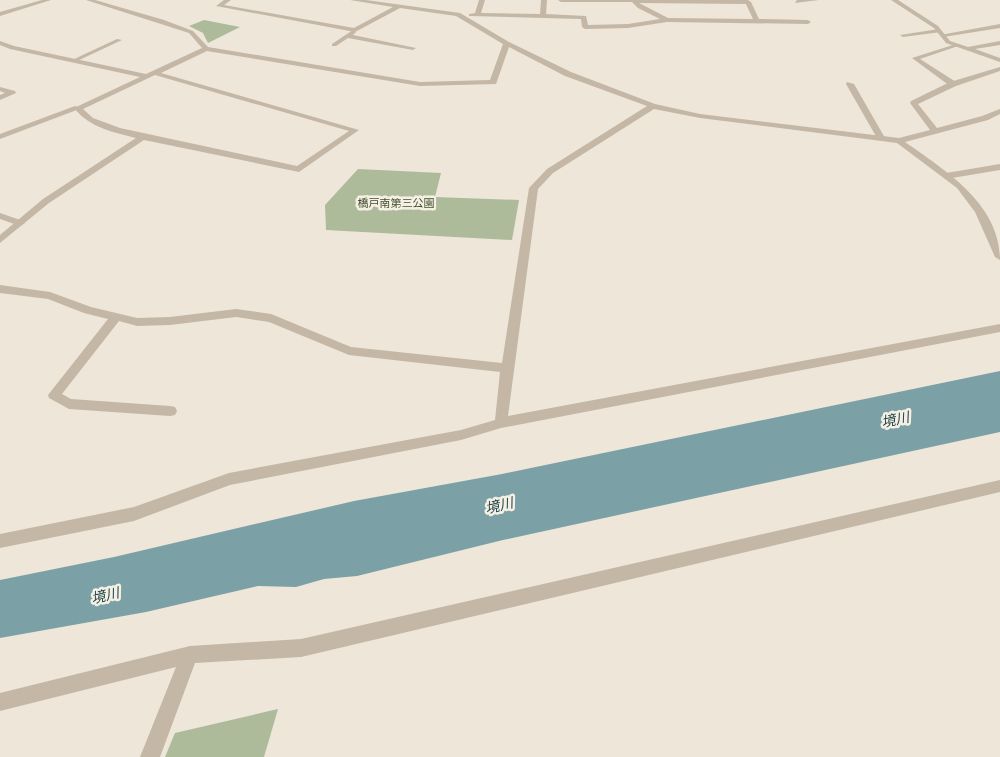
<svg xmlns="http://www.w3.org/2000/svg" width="1000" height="757" viewBox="0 0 1000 757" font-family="Lato,'Noto Sans JP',sans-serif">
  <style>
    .green { fill: #adbb9b }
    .water { fill: #7ba1a7 }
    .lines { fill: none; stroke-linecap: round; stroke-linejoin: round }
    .service { fill: #c4b7a6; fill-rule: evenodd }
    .minor { fill: #c4b7a6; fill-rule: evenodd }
    .tertiary { fill: #c4b7a6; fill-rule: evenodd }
    .labels { text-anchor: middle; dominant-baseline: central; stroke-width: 5; stroke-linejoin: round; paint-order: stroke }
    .far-park-label { font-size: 11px; fill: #3e4d2d; stroke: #f6f0e4 }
    .water-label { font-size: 14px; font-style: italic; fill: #21474e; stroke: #f6f0e4 }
  </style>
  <rect width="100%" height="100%" fill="#eee6d9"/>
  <g class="green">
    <polygon points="204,20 240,27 208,43 203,33 189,26"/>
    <polygon points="358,169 441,173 435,197 519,200 512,240 326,230 325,205"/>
    <polygon points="278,709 264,757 165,757 175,733"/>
  </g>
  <polygon class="water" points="1000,371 1000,432 503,540 357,576 324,579 296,587 258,586 146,612 0,638 0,580 114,557 354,501 502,474"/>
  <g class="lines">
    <g class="service">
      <polygon points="797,0 819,0 795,3"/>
      <polygon points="1000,24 1000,28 943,37 940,35"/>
      <polygon points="939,29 941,32 903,37 900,35"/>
      <polygon points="353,30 356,32 353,35 416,48 413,50 348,38 336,46 332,46 332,44"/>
      <polygon points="117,39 122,40 75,62 70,61"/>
      <polygon points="956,44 961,45 920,59 956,82 956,86 950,86 912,58"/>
      <polygon points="847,82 854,84 885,138 884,140 877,138 846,84"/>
      <polygon points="0,87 15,91 16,93 0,100 0,95 5,93 0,91"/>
      <polygon points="75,106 82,108 0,139 0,134"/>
      <polygon points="1000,164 1000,170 946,179 942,176 946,173"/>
      <polygon points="0,213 23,221 25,223 20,226 0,219"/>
    </g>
    <g class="minor">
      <polygon points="42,0 51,0 0,16 0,12"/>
      <path d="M86,0H95L164,20L193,31L208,47L420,82L490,80L503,44L456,16L400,8L355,32L216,6L224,0H231L224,5L354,28L393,7L350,0H366L460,13L509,42L571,72L655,104L700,114L899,138L930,130L910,103L911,101L950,82L1000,67V71L956,86L918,104L937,128L982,116L1000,109V114L988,120L905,142C946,171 1000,204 1000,260L995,257L975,212L957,188L897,143L700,118L654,109L553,173L538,189L508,416L1000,324V332L501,428L461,440L230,485L134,521L0,548V534L134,507L229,473L461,430L495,420L500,372L349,355L269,322L236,317L170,325L137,326L119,321L62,394L71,399L170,406L175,407L177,411L175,415L170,416L69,409L49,398L48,395L108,319L84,313L48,299L0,293V285L50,292L91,307L137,318L170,317L236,309L271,314L351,347L502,363L529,188L547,169L647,106L565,76L509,47L496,84L420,86L207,51L161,73L359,130L299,172L144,140L49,203L0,243V235L43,199L136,138C113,132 90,128 74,108L140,77L10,49L0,45V41L14,46L146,74L202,48L189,33ZM155,75L349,131L297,166L120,128L93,118L83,109Z"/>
      <path d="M479,0H485L481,13L540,14L541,0H547L546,14L586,16L588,25L628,24L660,19L638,8L632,2H561L558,0H748L751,2L759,19L808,20L811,22L808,24L667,22L628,28L585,29L582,27L581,19L469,16V14L475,13ZM639,3L746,4L753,19L668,18Z"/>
      <polygon points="891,0 898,0 938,26 950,41 968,47 1000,41 1000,45 975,49 1000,58 1000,62 946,43 934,28"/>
      <polygon points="301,639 307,642 310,648 307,654 301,657 195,663 160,757 140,757 176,667 0,711 0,693 190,646"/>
    </g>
    <polygon class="tertiary" points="1000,480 1000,492 301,657 295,654 292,648 295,642 301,639"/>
  </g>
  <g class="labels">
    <g class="far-park-label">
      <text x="396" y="202">橋戸南第三公園</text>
    </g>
    <g class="water-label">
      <text transform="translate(895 419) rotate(-12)">境川</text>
      <text transform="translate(499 505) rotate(-13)">境川</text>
      <text transform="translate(105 595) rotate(-13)">境川</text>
    </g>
  </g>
</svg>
